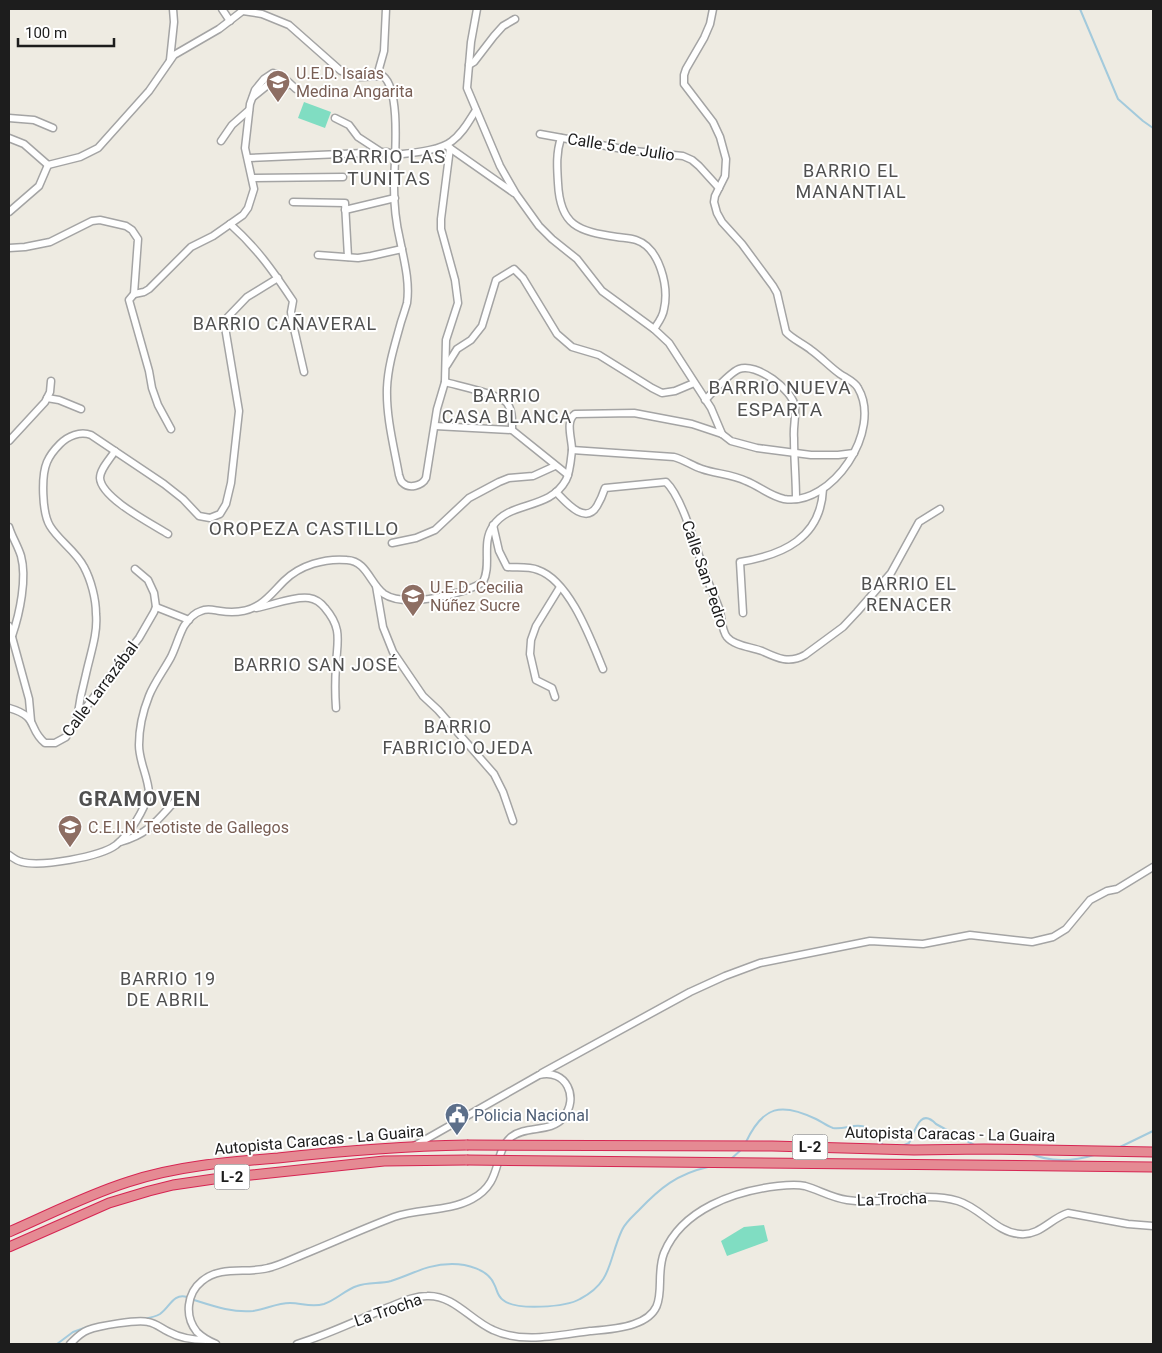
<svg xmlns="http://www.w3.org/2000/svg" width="1162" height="1353" viewBox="0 0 1162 1353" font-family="Roboto,sans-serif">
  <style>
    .pitch { fill: #80ddc2 }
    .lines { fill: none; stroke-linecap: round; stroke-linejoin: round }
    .stream { stroke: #a3cadc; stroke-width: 2 }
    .minor-casing { stroke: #a4a4a4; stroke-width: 9 }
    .highway-casing { stroke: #d62552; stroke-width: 11 }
    .minor { stroke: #fff; stroke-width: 6 }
    .highway { stroke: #e58a93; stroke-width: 9 }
    .highway-bridge-casing { stroke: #d62552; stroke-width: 11; stroke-linecap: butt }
    .highway-bridge { stroke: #e58a93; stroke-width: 9 }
    .labels { text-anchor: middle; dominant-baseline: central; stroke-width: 4; stroke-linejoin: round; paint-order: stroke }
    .shield { fill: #fff; stroke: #616161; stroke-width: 1 }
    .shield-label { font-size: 15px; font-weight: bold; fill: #1d1d1d }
    .education-label { font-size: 16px; fill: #785e54; stroke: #fff; text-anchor: start }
    .street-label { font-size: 16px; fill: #1d1d1d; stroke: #fff }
    .service-label { font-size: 16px; fill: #4e5e75; stroke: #fff; text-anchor: start }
    .neighbourhood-label { font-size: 18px; letter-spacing: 1px; fill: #505050; stroke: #fff }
    .quarter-label { font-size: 19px; letter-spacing: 1px; fill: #505050; stroke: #fff }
    .district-label { font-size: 21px; font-weight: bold; letter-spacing: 1px; fill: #505050; stroke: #fff }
  </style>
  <rect width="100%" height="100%" fill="#eeebe2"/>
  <g class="pitch">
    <polygon points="304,102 331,112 325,128 298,118"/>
    <polygon points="764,1225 768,1241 727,1256 721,1241 744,1227"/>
  </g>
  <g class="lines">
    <g class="stream">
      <polyline points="1080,9 1118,99 1143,121 1153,128"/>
      <path d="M746,1142C763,1106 781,1102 816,1119C822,1122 827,1126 833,1128C845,1130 857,1122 867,1128C873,1132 877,1140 883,1145"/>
      <path d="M902,1146L909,1143C915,1131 920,1107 936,1124L976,1146"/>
      <polyline points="1118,1148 1153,1131"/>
      <path d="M1030,1153C1049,1163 1075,1161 1094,1155"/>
      <polyline points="731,1159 742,1149"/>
      <path d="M194,1300C213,1306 233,1313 253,1311C266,1309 277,1303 290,1303C302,1303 311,1308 324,1304C336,1300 345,1290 357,1286C368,1282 380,1284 391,1281C413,1274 427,1264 452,1264C466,1264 488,1269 494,1284C497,1289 497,1296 503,1300C516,1311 566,1307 580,1299C613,1282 608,1260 622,1230C625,1223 633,1216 639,1210C660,1188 677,1174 708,1167"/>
      <path d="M143,1319C149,1318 155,1317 160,1314C170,1307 173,1293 187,1297"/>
      <polyline points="57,1344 73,1332 87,1327"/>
    </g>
    <defs>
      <g id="minor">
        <polyline points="222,9 230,21"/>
        <polyline points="477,9 471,42 467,88 500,166 516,194 539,226 552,239 577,259 602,291 654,329 669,343 711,408 722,434"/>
        <path d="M243,11L262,14L289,25L341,71L360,77L383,76C402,91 394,163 394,187C394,204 396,223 400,240C404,260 410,282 407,303C405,310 403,316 401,322C395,344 388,365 387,388C386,417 394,447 399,475C400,477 400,481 403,483C409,489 422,486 426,478L437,409L445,382L446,340L458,303L455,280L441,229V219L450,148"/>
        <polyline points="170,60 174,22 173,9"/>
        <polyline points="469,65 474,62 494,36 503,26 515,19"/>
        <polyline points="377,76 384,51 386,9"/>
        <polyline points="253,97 274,80 288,85"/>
        <polyline points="9,118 34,120 53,128"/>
        <polyline points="335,118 349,125 358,137 381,152"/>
        <polyline points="540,134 634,151 683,156 692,160 699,166 719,188"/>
        <polyline points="9,138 24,144 48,165"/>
        <path d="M561,138C556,153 557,167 558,183C560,226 578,231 617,237C623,238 630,238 636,240C660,248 669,287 664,309C663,317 658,323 654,329"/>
        <polyline points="221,141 232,125 249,110"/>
        <polyline points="447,146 514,193"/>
        <path d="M395,155C410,153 440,151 452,141C463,133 469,121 476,110"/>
        <polyline points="248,158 387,152 395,155"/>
        <polyline points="48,165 80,157 98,148 149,91 174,55 219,29 245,9"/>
        <polyline points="253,178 343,177"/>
        <polyline points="293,202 345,203 348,257"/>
        <polyline points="345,210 395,198"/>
        <polyline points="9,212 39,186 48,165"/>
        <path d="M230,224C257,248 273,271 293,301L291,312L292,320L304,372"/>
        <polyline points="9,248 25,247 50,242 92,221 100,220 126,226 132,230 138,239 134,294 129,300 149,371 152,388 158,405 171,429"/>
        <polyline points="318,255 358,258 371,256 402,249"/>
        <polyline points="134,294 144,292 149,289 191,247 213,236 243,215 248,208 254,189 245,148 250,104 255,90 264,79 273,73 282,76 296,89"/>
        <polyline points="447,365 457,349 471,340 482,326 496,280 514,269 523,278 557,334 572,347 599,355 652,388 662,393 675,391 694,383"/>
        <path d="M445,382C459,386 499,394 507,403C513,411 512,421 512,430"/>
        <polyline points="47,398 59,400 81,409"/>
        <path d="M705,400C714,391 729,373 739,369C756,362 793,390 795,407C796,417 793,428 794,438C794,459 796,479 796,499"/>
        <polyline points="435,426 512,430 568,475"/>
        <polyline points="9,441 45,402 50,392 51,381"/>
        <path d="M572,450L674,457C685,460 692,466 702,469C716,474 732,474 746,481C759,486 770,496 784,499C832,507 883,430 858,388C855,382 846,378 840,374C830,367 821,357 811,350C804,344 792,339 786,332L777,293L773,286L742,244L722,222L717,213L714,202L715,196L725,176L726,159L720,137L713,122L684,84V75L686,69L704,38L710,24L713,9"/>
        <path d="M115,451C110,459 100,469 100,478C101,498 152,524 168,534"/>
        <path d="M556,492C565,501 585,526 597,506C600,501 603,494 605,488L666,482C683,498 697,552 706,576C710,587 715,597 719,608C722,616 721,630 727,637C734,646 752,647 762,651C777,658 789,664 805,655L843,627L857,612L891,573L919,522L940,509"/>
        <path d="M493,525L499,551L507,567C517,568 528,566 538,570C570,581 591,640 603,669"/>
        <path d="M9,527C12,537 18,546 21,556C27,578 20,613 12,636"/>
        <polyline points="392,543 416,538 435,530 469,498 499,482 509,478 533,476 555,466"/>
        <polyline points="376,586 383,627 393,652 423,696 438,710 494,774 503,792 513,821"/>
        <polyline points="156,607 189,620"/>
        <path d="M256,608C272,605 295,596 309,598C316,599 321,603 325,608C343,629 337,641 336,666C335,680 335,694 336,708"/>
        <path d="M743,613L740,562C783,555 821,538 823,489"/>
        <polyline points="9,626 29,699 31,721"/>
        <polyline points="555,697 552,688 536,680 530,654 531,640 536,626 560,587"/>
        <path d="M9,708C40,717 27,728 45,743H55L66,737L77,719L139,638L154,612L156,607L154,593L148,580L135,569"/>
        <path d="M77,719C79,704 82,689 86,674C90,655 98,634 96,614C96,599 91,580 84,567C76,551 59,541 50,526C42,513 41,476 47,462C50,455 55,449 60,444C68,436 80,431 91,435L164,484L183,499L199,516L210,518L220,514L226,504L231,483L239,411L224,321L247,297L278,278"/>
        <path d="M120,842C148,834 156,822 175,801"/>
        <path d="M9,855C13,858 17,861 22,862C41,867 100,857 116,845C131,833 144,810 149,793C148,776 139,762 139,745C139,729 143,711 149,696C154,683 164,670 171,657C176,647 179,635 184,626C188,620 194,613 201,611C207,608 213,610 220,611C233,613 248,612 260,604C269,598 276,589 284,581C300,565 325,558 347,560C367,561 370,584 384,594C405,608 463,595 483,582C492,565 481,543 493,526C510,500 549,511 566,480C570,473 571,459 572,450C572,439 565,421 575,414L634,413L692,424L722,434L731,441L757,448L811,455H838L854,453"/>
        <polyline points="542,1073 690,992 725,976 760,963 870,941 923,944 970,935 1032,942 1053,937 1066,929 1090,900 1107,891 1117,889 1153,867"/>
        <path d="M70,1344C75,1339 80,1333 88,1330C98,1326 138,1319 148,1322C156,1323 162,1329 169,1332C180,1338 194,1340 206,1340"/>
        <path d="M216,1344C209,1341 202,1337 197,1332C184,1316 187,1293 202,1281C221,1265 246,1274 268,1268C281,1265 294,1258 307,1253C336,1241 365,1228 394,1217C419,1208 448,1212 472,1199C504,1182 492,1154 511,1137C526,1125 551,1133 563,1118C580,1098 566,1068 539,1075L414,1146"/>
        <path d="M297,1344C327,1335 356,1321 384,1309C398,1304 412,1296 427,1296C454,1295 470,1320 493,1330C523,1344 558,1335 590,1331C604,1330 620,1329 634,1324C673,1311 653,1281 664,1253C682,1209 735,1191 778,1186C787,1185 796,1184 805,1186C819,1190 832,1198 847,1200C884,1206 921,1190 958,1201C981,1208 997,1233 1020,1234C1040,1236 1051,1218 1068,1213L1128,1224L1153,1226"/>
      </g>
      <g id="highway">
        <path d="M9,1232C48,1215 87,1195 128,1182C176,1166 227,1162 278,1158C341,1151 404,1146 467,1145"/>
        <polyline points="9,1247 109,1203 149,1191 173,1185 214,1179 384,1161 467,1160"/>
      </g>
    </defs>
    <use href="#minor" class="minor-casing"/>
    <use href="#highway" class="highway-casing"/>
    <use href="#minor" class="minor"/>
    <use href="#highway" class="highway"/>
    <defs>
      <g id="highway-bridge">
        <polyline points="467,1145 772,1146 914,1150 984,1149 1153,1152"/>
        <polyline points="467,1160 1153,1167"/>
      </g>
    </defs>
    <use href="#highway-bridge" class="highway-bridge-casing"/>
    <use href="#highway-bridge" class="highway-bridge"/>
  </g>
  <defs>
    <symbol id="school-pin" viewBox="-11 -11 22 30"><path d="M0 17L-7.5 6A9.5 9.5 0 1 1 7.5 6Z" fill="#8d6e63" stroke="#fff"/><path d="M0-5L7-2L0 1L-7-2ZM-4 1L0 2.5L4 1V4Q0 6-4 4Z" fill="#fff"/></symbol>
    <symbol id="civic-pin" viewBox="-11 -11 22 30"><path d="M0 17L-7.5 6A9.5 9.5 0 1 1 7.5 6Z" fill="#5c6f8a" stroke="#fff"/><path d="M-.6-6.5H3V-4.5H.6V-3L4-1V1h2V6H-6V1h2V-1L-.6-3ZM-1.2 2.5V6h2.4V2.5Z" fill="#fff"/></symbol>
  </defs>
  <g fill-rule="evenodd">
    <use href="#school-pin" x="264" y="68" width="28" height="38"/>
    <use href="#school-pin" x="399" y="582" width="28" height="38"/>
    <use href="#school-pin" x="56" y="813" width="28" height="38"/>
    <use href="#civic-pin" x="443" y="1101" width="28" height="38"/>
  </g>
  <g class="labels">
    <g class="shield">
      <rect x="792.5" y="1134.5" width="35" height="25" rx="4"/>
      <rect x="214.5" y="1164.5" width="35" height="25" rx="4"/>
    </g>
    <g class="shield-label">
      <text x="810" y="1147">L-2</text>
      <text x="232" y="1177">L-2</text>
    </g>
    <g class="education-label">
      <text x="296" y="73">U.E.D. Isaías<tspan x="296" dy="18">Medina Angarita</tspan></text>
      <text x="430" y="587">U.E.D. Cecilia<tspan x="430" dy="18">Núñez Sucre</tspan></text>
      <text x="88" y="827">C.E.I.N. Teotiste de Gallegos</text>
    </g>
    <g class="street-label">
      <text transform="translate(621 147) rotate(9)">Calle 5 de Julio</text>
      <text transform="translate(705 574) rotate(71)">Calle San Pedro</text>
      <text transform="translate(100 689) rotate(-53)">Calle Larrazábal</text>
      <text transform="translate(950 1134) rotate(1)">Autopista Caracas - La Guaira</text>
      <text transform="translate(319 1140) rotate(-5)">Autopista Caracas - La Guaira</text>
      <text transform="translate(892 1199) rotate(-2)">La Trocha</text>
      <text transform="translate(388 1310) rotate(-19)">La Trocha</text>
    </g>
    <g class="service-label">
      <text x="474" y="1115">Policia Nacional</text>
    </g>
    <g class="neighbourhood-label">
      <text x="851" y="170">BARRIO EL<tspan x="851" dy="21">MANANTIAL</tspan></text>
      <text x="285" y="323">BARRIO CAÑAVERAL</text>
      <text x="507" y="395">BARRIO<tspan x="507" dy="21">CASA BLANCA</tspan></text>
      <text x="909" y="583">BARRIO EL<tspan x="909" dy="21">RENACER</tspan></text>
      <text x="316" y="664">BARRIO SAN JOSÉ</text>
      <text x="458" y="726">BARRIO<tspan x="458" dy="21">FABRICIO OJEDA</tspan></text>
      <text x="168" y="978">BARRIO 19<tspan x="168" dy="21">DE ABRIL</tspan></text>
    </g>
    <g class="quarter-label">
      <text x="389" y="156">BARRIO LAS<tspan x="389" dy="22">TUNITAS</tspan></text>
      <text x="780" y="387">BARRIO NUEVA<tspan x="780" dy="22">ESPARTA</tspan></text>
      <text x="304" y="528">OROPEZA CASTILLO</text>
    </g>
    <g class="district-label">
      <text x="140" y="799">GRAMOVEN</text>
    </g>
  </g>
  <rect width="1162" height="1353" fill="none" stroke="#1d1d1d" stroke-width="20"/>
  <path d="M18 38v8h96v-8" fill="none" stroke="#1d1d1d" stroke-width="2.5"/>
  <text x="25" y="38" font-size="15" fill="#1d1d1d" stroke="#ffffff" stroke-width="4" paint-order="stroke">100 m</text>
</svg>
